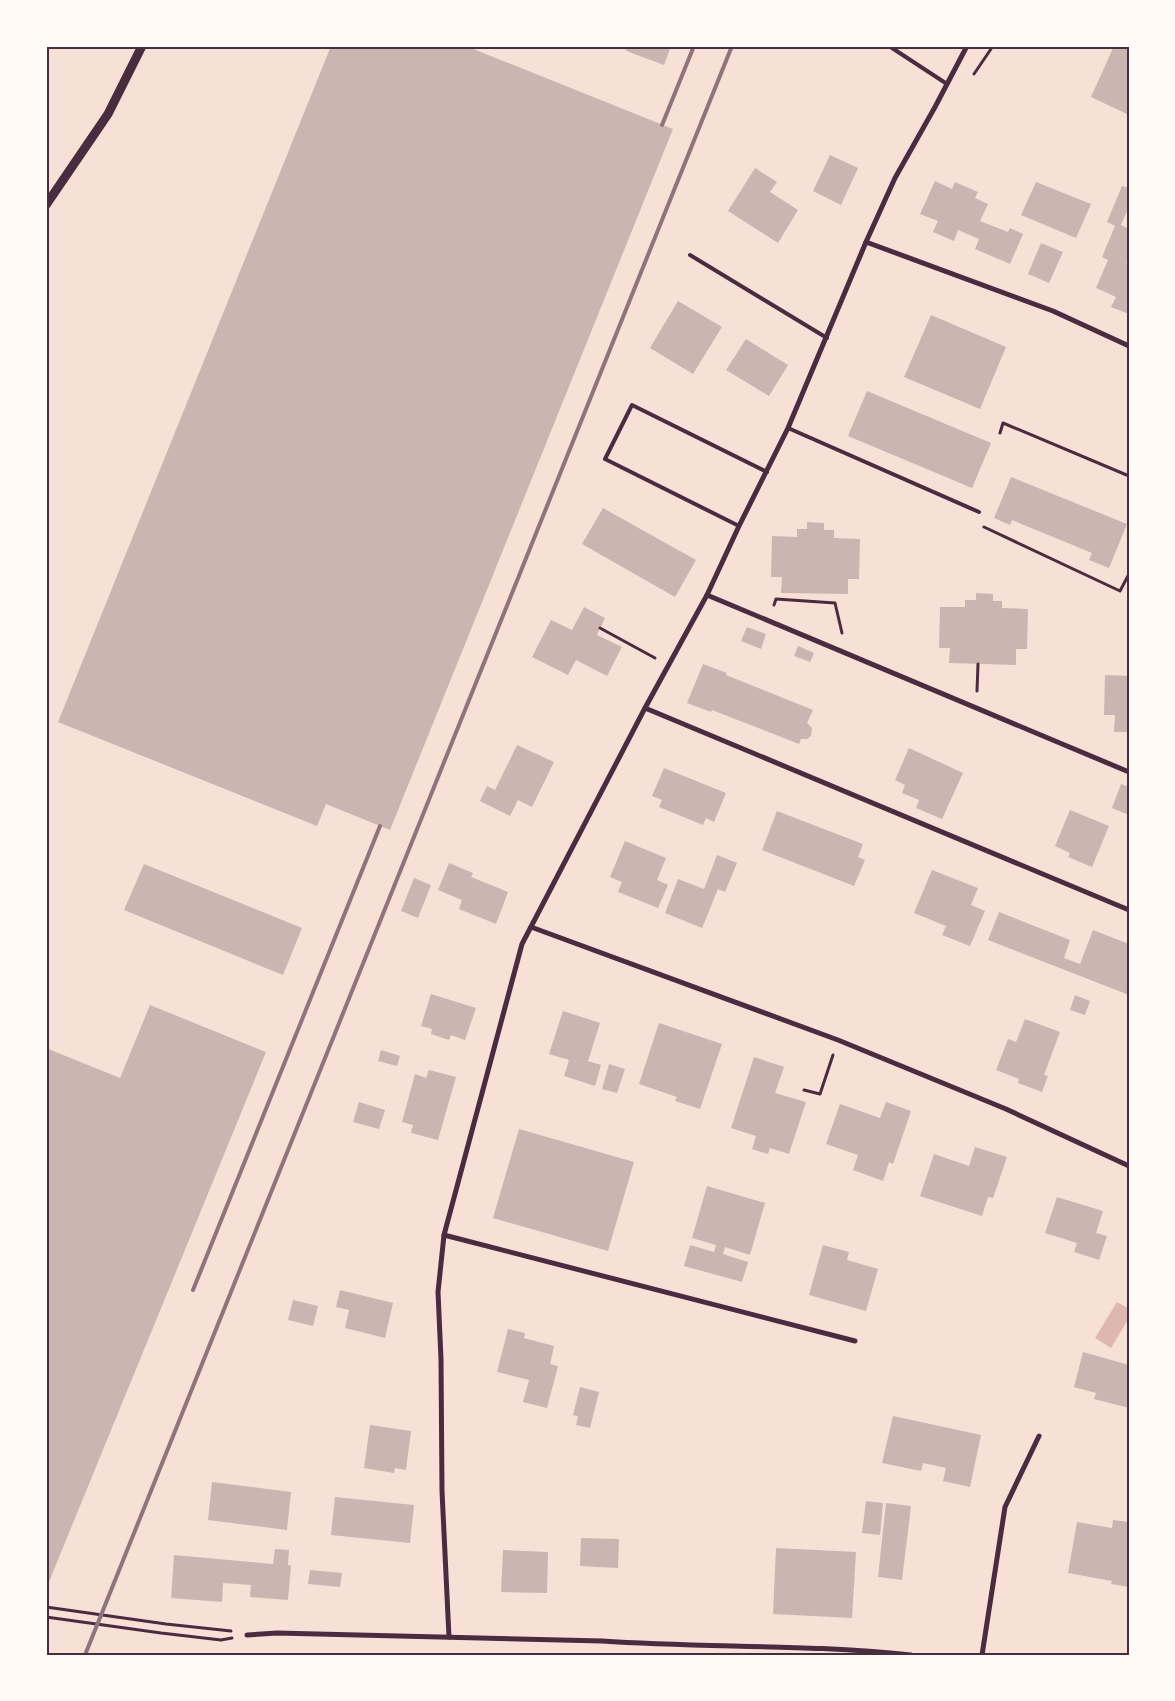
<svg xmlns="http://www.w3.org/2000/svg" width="1175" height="1701" viewBox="0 0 1175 1701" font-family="'Alegreya Sans',sans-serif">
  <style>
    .water { fill: #dcb8b0 }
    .building { fill: #ccb4b1 }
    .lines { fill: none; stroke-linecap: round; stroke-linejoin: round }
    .path { stroke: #4a2c40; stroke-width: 3 }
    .service { stroke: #4a2c40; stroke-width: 4 }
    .minor { stroke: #4a2c40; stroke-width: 5 }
    .tertiary { stroke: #4a2c40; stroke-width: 9 }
    .rail { stroke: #8f747c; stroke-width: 4 }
    .neatline { fill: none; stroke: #4a2c40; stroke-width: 2 }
  </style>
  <rect width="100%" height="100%" fill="#f7e1d7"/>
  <polygon class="water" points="1117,1302 1129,1309 1129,1318 1111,1348 1095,1338"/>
  <g class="building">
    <polygon points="331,46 466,46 673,129 390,830 326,804 317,826 58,722"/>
    <polygon points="620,46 671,46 664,65 629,52"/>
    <polygon points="1114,46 1129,46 1129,115 1091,97"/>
    <polygon points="830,155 858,168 841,205 813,191"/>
    <polygon points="755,168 777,182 770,192 798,210 778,243 728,211"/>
    <polygon points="935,181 952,189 955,182 978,192 975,198 988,204 980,221 1008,232 1010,228 1023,234 1010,264 975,249 979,239 958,230 954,241 933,232 938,221 920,214"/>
    <polygon points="1036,182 1091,204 1076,238 1021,215"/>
    <polygon points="1122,186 1129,188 1129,206 1121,225 1129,229 1129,258 1126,263 1129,264 1129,314 1111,307 1116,297 1096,288 1108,260 1102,257 1115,226 1107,222"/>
    <polygon points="1041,243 1063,252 1049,283 1028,274"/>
    <polygon points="678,301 722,327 693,374 650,348"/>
    <polygon points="931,315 1006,347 980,409 904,377"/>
    <polygon points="746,339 788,365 769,396 726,370"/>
    <polygon points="867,391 991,443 972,488 848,436"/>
    <polygon points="1011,477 1127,524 1109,568 1089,560 1092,553 1012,520 1010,525 994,518"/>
    <polygon points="603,508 696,560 675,597 582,544"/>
    <polygon points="807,522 824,523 824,530 834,530 834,538 860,539 859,579 848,579 848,594 781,593 782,577 771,577 772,536 797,537 797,529 807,529"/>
    <polygon points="976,593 993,594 993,601 1002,601 1002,608 1028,609 1027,649 1016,649 1016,665 949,663 950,648 939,648 940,607 965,607 965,600 976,600"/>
    <polygon points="584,607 605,618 597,635 622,647 607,676 576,660 568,675 532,657 551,620 572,630"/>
    <polygon points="747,627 766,634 761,649 741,641"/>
    <polygon points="798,646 814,653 810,662 794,656"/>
    <polygon points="703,664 727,673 726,675 813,710 807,723 812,728 811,736 807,739 801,739 799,744 712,710 711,712 687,703"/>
    <polygon points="1105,675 1129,676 1129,732 1114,732 1115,715 1104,715"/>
    <polygon points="517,745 554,762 532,807 518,800 510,816 480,801 487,786 495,790"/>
    <polygon points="909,748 963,773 942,819 916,808 919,800 902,793 905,785 895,780"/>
    <polygon points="664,768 726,793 714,822 706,818 703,825 659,807 662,800 652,796"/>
    <polygon points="1121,784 1129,787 1129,815 1112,808"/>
    <polygon points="1070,810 1109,826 1092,867 1068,857 1070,853 1055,846"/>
    <polygon points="777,811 863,844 858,857 865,860 854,886 762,850"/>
    <polygon points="625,841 666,858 657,880 668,885 658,908 618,892 622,882 610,877"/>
    <polygon points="717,855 737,863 725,892 718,889 702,928 665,913 678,879 704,889"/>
    <polygon points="449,863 473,873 471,877 508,892 496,924 459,909 462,900 438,890"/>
    <polygon points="144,864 302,928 283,975 124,910"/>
    <polygon points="932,870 978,888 971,905 985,911 970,946 942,935 946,926 914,913"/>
    <polygon points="414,878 431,885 418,918 401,911"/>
    <polygon points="999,912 1070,940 1064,958 1080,964 1093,930 1129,944 1129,995 988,940"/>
    <polygon points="431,994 476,1008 465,1040 451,1035 449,1040 431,1034 432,1029 421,1026"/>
    <polygon points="1075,995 1090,1001 1085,1015 1070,1010"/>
    <polygon points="150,1005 266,1052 46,1589 46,1048 120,1078"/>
    <polygon points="563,1011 600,1023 588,1061 601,1065 595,1086 564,1076 569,1060 549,1054"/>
    <polygon points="1025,1019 1060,1032 1044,1075 1048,1076 1042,1092 1018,1083 1019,1079 996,1070 1008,1039 1016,1042"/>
    <polygon points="659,1023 722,1044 700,1109 675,1101 677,1097 639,1084"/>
    <polygon points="381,1050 400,1056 397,1066 378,1061"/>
    <polygon points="754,1057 784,1067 775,1093 806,1102 789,1154 770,1148 768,1154 752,1149 756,1136 731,1128"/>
    <polygon points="609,1064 625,1069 617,1093 602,1089"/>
    <polygon points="429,1070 456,1077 438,1140 411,1133 413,1125 402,1122 415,1074 426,1078"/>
    <polygon points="359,1102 385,1110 379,1129 353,1122"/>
    <polygon points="886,1102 911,1111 893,1164 889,1162 883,1181 853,1170 858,1155 826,1144 840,1104 880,1118"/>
    <polygon points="519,1129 634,1162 608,1251 493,1218"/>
    <polygon points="975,1147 1007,1157 993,1198 988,1197 982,1216 920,1196 934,1154 969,1166"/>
    <polygon points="707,1186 765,1203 750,1255 725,1247 723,1254 748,1262 742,1282 684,1266 690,1245 714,1252 716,1245 692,1238"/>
    <polygon points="1057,1197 1103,1211 1096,1233 1107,1236 1099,1260 1074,1252 1077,1243 1045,1233"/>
    <polygon points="823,1245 849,1252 847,1260 878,1269 866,1311 809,1295"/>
    <polygon points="340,1290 393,1303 385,1338 345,1328 349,1310 336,1307"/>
    <polygon points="293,1300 318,1306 313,1326 288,1320"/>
    <polygon points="508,1329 525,1333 524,1338 554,1346 550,1364 558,1366 547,1408 523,1402 529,1380 497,1372"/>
    <polygon points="1083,1352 1129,1365 1129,1408 1094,1399 1096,1393 1074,1387"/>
    <polygon points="580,1387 599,1392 590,1428 576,1425 578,1416 573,1415"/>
    <polygon points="893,1416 981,1435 970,1487 943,1481 946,1468 923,1463 921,1471 882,1463"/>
    <polygon points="370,1425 411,1431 406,1470 395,1468 394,1473 364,1468"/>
    <polygon points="212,1482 291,1492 287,1530 208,1520"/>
    <polygon points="335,1497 414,1505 410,1543 331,1535"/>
    <polygon points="866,1501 883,1503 880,1535 862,1533"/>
    <polygon points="886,1503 911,1506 902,1580 878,1577"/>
    <polygon points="1113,1520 1129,1522 1129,1587 1111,1584 1112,1581 1068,1573 1077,1522 1112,1528"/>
    <polygon points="581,1538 619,1539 618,1568 580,1566"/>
    <polygon points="776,1548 856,1552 852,1618 773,1614"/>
    <polygon points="275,1549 289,1550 288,1565 291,1566 288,1600 250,1597 251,1585 223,1583 222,1602 171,1598 174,1555 273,1564"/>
    <polygon points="503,1550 548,1552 547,1593 501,1592"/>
    <polygon points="310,1570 342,1573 340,1587 308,1584"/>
  </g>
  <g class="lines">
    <g class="path">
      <polyline points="974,74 993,46"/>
      <polyline points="1000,433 1003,423 1129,476"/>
      <polyline points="984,527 1120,591 1129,574"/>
      <polyline points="774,605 776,599 835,603 842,633"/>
      <polyline points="600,628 655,658"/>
      <polyline points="977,691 978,664"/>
      <polyline points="804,1090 820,1094 833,1055"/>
      <polyline points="46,1607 166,1624 231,1631"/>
      <polyline points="46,1617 161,1633 221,1640 232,1638"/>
    </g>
    <g class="service">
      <polyline points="889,46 947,84"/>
      <polyline points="690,255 827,338"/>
      <polyline points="788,428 979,512"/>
      <polyline points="739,526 605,459 632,405 767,472"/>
    </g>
    <g class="minor">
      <polyline points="866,242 1053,311 1129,346"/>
      <polyline points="707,595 1129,772"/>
      <polyline points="645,708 1129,910"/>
      <polyline points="531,927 838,1040 1006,1109 1129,1166"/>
      <polyline points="444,1235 855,1341"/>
      <path d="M247,1635L277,1633L602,1641C705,1648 809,1644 911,1655"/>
      <polyline points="449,1637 442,1491 441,1359 438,1292 444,1235 522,944 645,708 707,595 739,526 788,428 866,242 895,178 935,107 967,46"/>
      <polyline points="982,1655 1005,1507 1039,1436"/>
    </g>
    <polyline class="tertiary" points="46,205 108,114 142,46"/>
    <g class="rail">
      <polyline points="662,125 694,46"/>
      <polyline points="193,1290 380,826"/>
      <polyline points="85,1655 732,46"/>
    </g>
  </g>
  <rect width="1175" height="1701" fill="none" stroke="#fffaf5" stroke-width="95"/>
  <rect x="48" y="48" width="1080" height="1606" class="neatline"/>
</svg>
